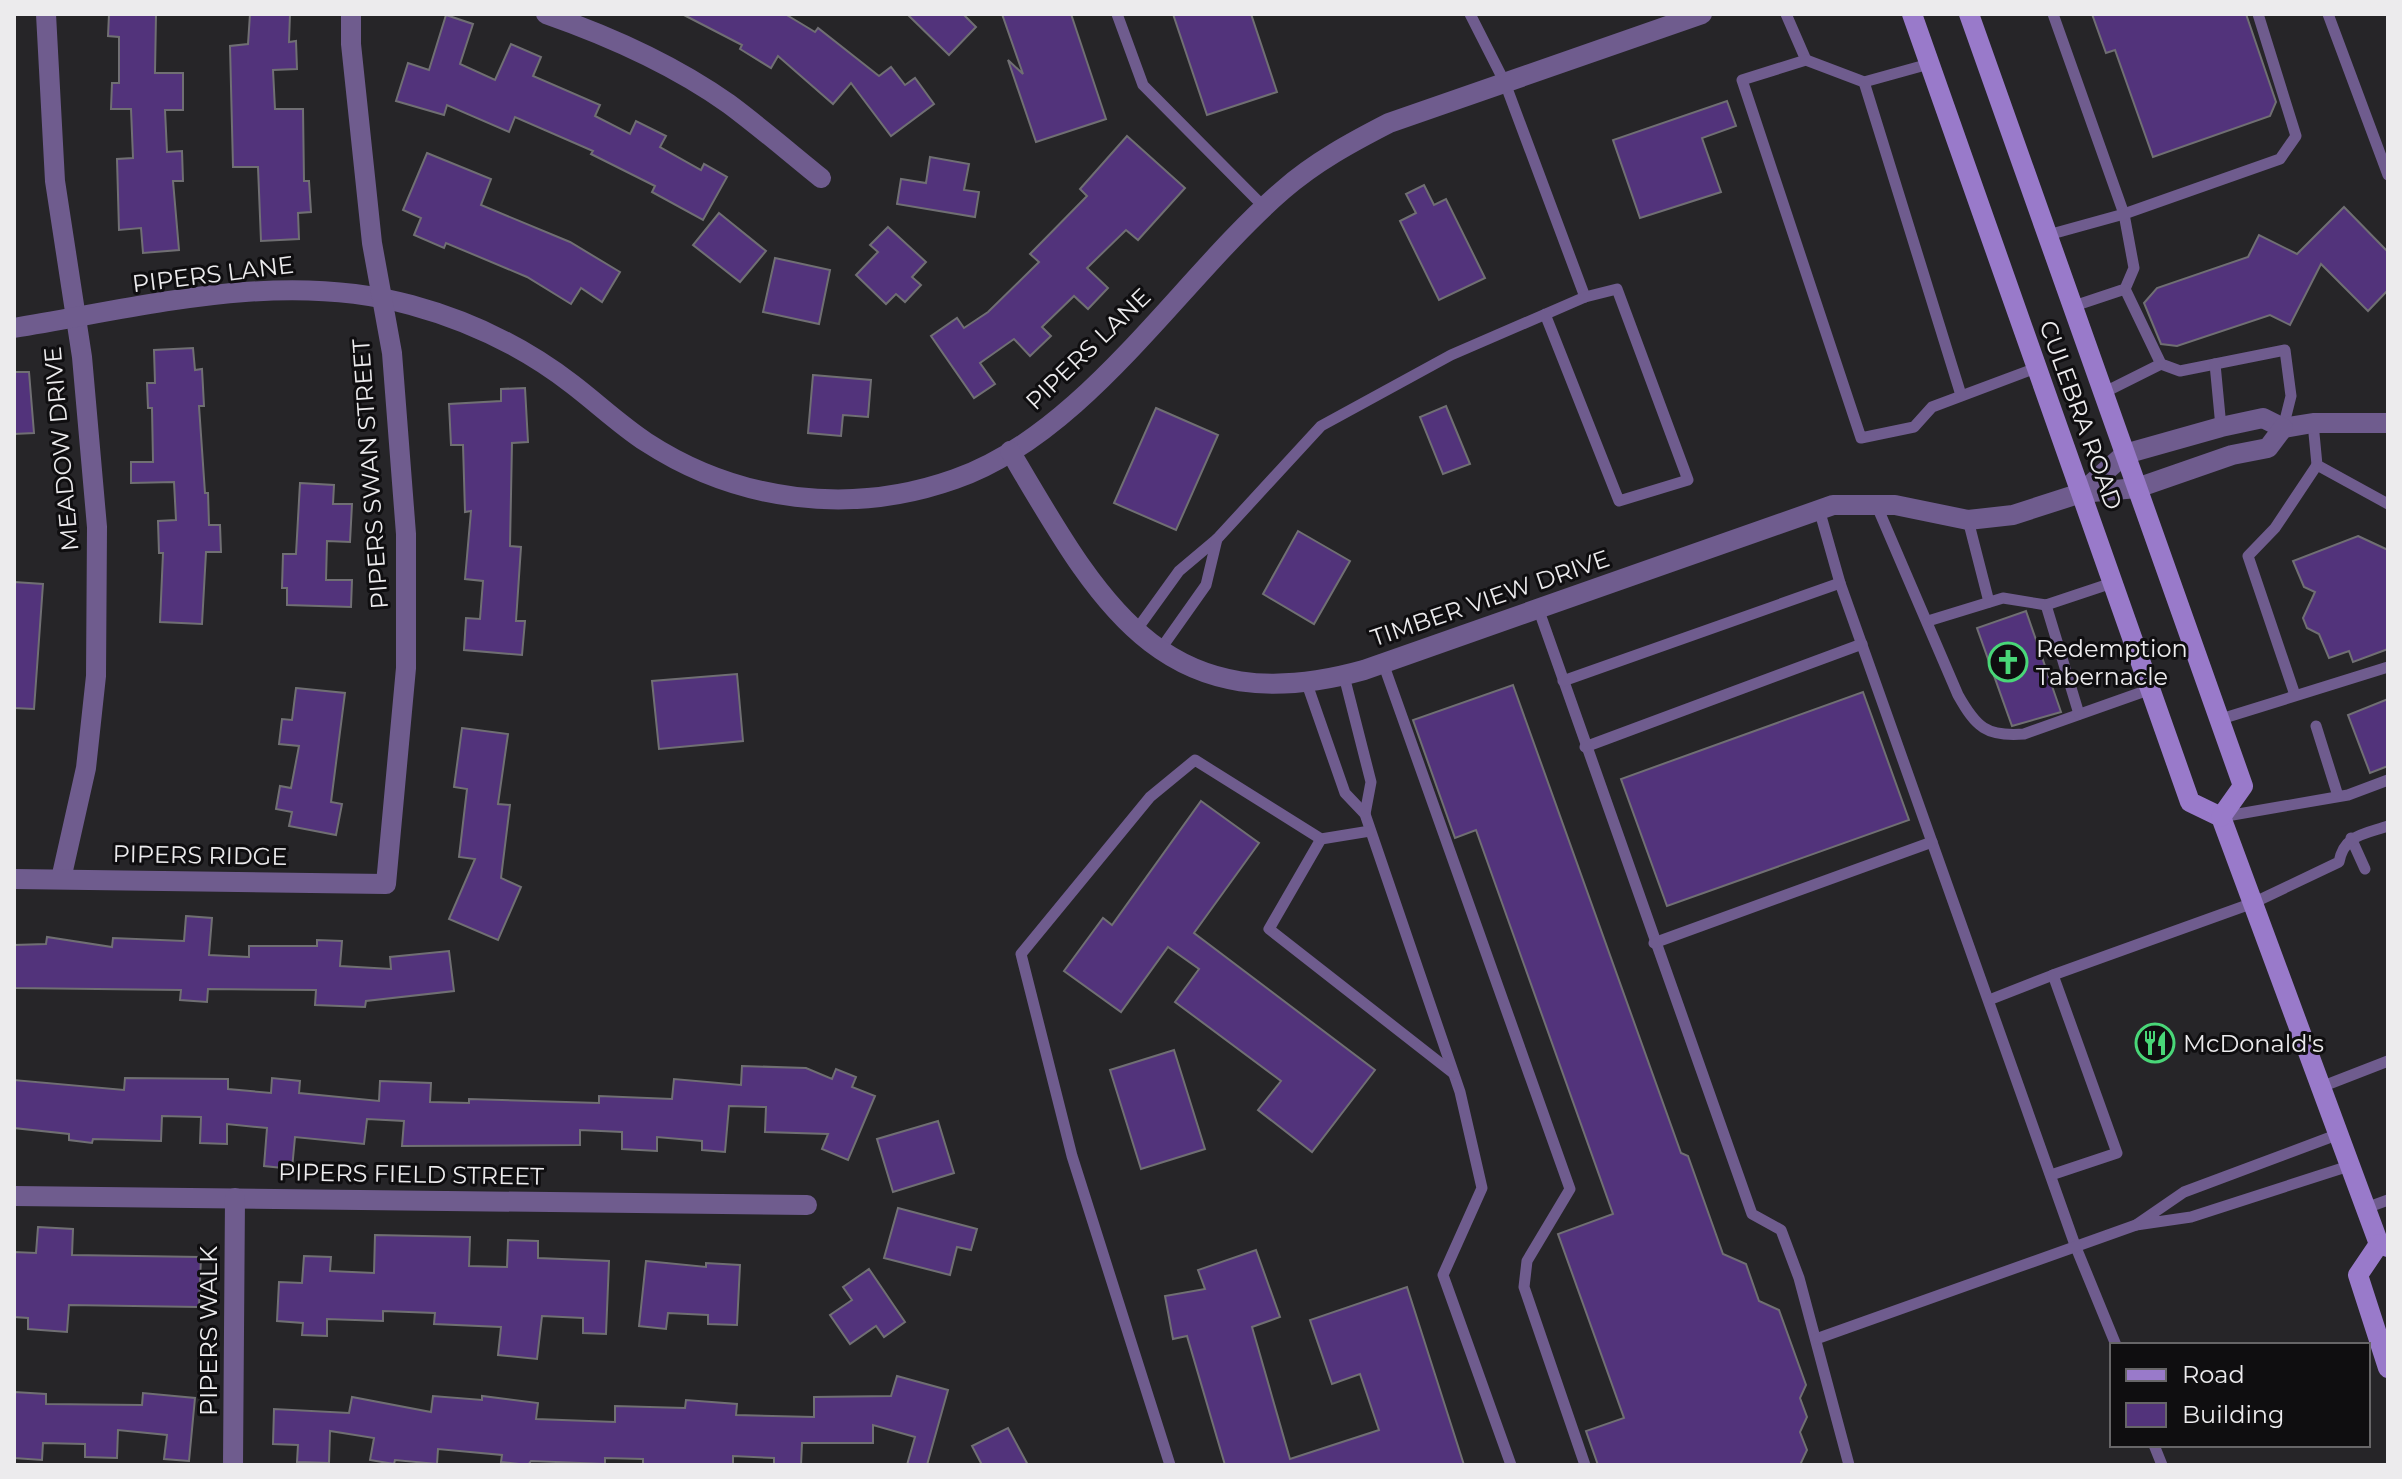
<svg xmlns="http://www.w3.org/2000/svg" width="2402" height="1479" viewBox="0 0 2402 1479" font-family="Montserrat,sans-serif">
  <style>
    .building { fill: #52337b; stroke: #706f73; stroke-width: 2 }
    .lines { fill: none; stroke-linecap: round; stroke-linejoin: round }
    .service { stroke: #6f5c8e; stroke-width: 11 }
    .minor { stroke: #6f5c8e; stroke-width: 20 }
    .tertiary { stroke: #6f5c8e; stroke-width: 20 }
    .secondary { stroke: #997aca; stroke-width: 20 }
    .labels { text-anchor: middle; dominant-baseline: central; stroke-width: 6; stroke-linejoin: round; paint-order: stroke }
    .street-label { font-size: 24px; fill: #ecebed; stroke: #0f0e10 }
    .poi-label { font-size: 24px; fill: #ecebed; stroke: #0f0e10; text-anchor: start }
  </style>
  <rect width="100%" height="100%" fill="#262528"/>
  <g class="building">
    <polygon points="109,14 156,14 155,73 183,73 183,110 165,110 167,152 182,151 183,181 173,181 179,250 143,253 141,228 119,230 117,159 133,158 131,109 111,109 112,83 119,83 119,37 108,36"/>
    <polygon points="250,14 290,14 289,42 296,41 297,69 273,70 275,109 303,109 304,181 309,181 311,212 298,213 299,239 261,241 258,167 233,167 230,46 248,44"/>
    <polygon points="682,14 785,14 815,32 818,28 879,76 891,67 905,85 915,78 934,104 891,136 851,83 833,104 778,56 771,68 740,49 742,45"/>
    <polygon points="907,14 963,14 976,27 949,55"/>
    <polygon points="1002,14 1071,14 1106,119 1036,142 1008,60 1023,74"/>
    <polygon points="1173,14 1251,14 1277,92 1207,115"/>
    <polygon points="2092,14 2246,14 2276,102 2270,116 2153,157 2115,50 2106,53"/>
    <polygon points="446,15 473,24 460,64 495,80 511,44 541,57 533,76 600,105 595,116 630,134 636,121 666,136 660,147 701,170 704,164 727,177 703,220 652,192 655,186 591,154 593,151 515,117 509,132 447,105 444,115 396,101 408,63 429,70"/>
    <polygon points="1727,101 1736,126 1702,138 1721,192 1640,218 1613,140"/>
    <polygon points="1127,136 1185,188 1138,240 1126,230 1087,268 1108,288 1088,309 1074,296 1042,327 1051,336 1030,356 1014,339 980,363 995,384 974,398 931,336 957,318 964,328 988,312 1039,262 1030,254 1087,196 1080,189"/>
    <polygon points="427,153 491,179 481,205 570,242 620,272 602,302 581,288 571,304 527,277 446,243 444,248 414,235 421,218 403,210"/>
    <polygon points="930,157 969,164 964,190 979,192 975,217 897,204 901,179 926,183"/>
    <polygon points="1424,185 1434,205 1446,199 1485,278 1439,300 1400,221 1416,213 1406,194"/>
    <polygon points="2344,207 2388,252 2388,290 2368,311 2321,264 2290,325 2270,315 2177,346 2161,344 2144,303 2157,288 2248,257 2259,235 2297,254"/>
    <polygon points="719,213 766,251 740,282 693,245"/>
    <polygon points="888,227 926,262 912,277 921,285 905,302 896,294 886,304 856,275 878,252 870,245"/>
    <polygon points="775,258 830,270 819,324 763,312"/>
    <polygon points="193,348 195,370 202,369 204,406 199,406 205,493 208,493 209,525 220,525 221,552 206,552 202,624 160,622 163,553 159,553 158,521 176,520 174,482 131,483 131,462 153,462 152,408 148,408 147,383 155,383 154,350"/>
    <polygon points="14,372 29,372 34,433 14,434"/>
    <polygon points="813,375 871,380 868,417 843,415 841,436 808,433"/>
    <polygon points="525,388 528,442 512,443 510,546 521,547 516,621 525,621 522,655 464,650 466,618 480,619 483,581 465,579 471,511 465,512 463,445 451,445 449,404 501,401 501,389"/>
    <polygon points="1446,406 1470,464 1443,474 1420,417"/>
    <polygon points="1156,408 1218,435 1176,530 1114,503"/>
    <polygon points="300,483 334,485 333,504 352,504 350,542 327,541 326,580 352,580 351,607 287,605 287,588 282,588 283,554 296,554"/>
    <polygon points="1298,531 1350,561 1314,624 1263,594"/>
    <polygon points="2358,536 2388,550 2388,649 2353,662 2349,651 2329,658 2319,634 2307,628 2303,618 2315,592 2304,587 2293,561"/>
    <polygon points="14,582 43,584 34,709 14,708"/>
    <polygon points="2026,611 2061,712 2012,726 1977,628"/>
    <polygon points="737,674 743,741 659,749 652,681"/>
    <polygon points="1513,685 1681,1153 1688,1156 1723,1254 1746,1264 1759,1301 1779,1310 1806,1385 1800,1398 1807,1417 1800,1432 1807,1450 1800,1465 1598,1465 1586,1431 1624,1418 1558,1234 1613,1214 1476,830 1455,838 1413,720"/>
    <polygon points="296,688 345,693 331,802 342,804 336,835 289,826 292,812 276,809 280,786 291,788 299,746 279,744 282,719 292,720"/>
    <polygon points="1863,692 1909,820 1667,906 1621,779"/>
    <polygon points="2388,699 2388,766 2370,773 2348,715"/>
    <polygon points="462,728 508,734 498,804 510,805 501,878 521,887 498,940 449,919 475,859 459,857 467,789 454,787"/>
    <polygon points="1201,801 1259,843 1194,933 1375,1070 1312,1152 1258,1110 1281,1081 1175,1002 1199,969 1168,947 1121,1012 1064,971 1103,918 1112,925"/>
    <polygon points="186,916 212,918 209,955 249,957 249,946 317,946 317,940 342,941 340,966 391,969 390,957 449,951 454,991 366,1001 365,1007 315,1005 316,990 208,989 207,1002 180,1000 181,990 14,988 14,945 46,944 47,937 112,947 113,938 184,941"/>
    <polygon points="1174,1050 1205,1149 1141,1169 1110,1070"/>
    <polygon points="742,1066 806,1068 832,1079 836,1069 856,1077 852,1087 875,1096 848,1160 822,1149 828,1134 765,1132 766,1107 729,1106 725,1152 702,1150 702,1141 657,1137 657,1151 622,1149 622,1132 580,1130 580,1145 402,1146 404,1121 367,1119 364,1144 295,1137 292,1169 264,1166 267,1128 227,1124 227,1144 200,1143 201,1117 162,1116 161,1141 93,1139 92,1143 69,1140 69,1134 14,1128 14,1080 124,1090 125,1078 228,1079 228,1089 271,1093 272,1078 300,1081 299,1093 379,1101 380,1081 431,1083 430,1102 469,1103 469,1099 599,1103 599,1096 672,1099 674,1079 741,1085"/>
    <polygon points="938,1121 954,1173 893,1192 877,1139"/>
    <polygon points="898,1208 977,1229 971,1250 957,1247 950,1275 884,1258"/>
    <polygon points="38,1227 73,1229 72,1255 201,1257 199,1307 69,1305 67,1332 28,1329 28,1318 14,1317 14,1252 36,1253"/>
    <polygon points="375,1235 470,1237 469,1266 507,1267 508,1240 538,1241 538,1258 609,1261 606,1334 583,1333 583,1318 542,1316 537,1359 498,1355 501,1327 434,1324 435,1313 383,1311 383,1321 327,1319 327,1336 302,1335 303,1323 277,1321 279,1282 302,1283 304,1256 331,1257 330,1271 374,1273"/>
    <polygon points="1256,1250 1280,1317 1252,1327 1290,1459 1379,1430 1360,1374 1332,1384 1310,1320 1407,1287 1464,1465 1225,1465 1187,1336 1173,1339 1165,1296 1205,1289 1198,1270"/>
    <polygon points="646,1261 706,1267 706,1263 740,1265 737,1325 708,1324 708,1315 668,1313 666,1329 639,1326"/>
    <polygon points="869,1269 905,1322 884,1337 876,1326 850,1344 830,1315 852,1300 843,1287"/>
    <polygon points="897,1376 948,1390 927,1465 907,1465 915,1437 873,1425 873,1443 802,1443 801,1465 774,1465 774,1458 733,1456 733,1465 643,1465 643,1459 605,1458 605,1464 531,1461 528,1465 501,1462 502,1455 438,1449 437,1464 395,1460 394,1464 370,1460 374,1438 330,1431 329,1463 297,1462 298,1445 273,1444 274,1409 349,1413 352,1397 431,1412 433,1396 482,1400 482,1396 538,1403 536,1419 615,1422 615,1406 685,1408 686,1400 737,1404 736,1415 814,1417 814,1397 891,1396"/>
    <polygon points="14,1392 46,1394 46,1404 142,1405 143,1393 195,1398 189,1461 164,1459 167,1435 118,1430 117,1458 85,1457 85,1444 43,1443 42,1460 14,1458"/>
    <polygon points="1008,1428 1028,1465 982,1465 972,1446"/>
  </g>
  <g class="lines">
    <g class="service">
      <polyline points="1117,14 1143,85 1265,208"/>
      <polyline points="1470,14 1505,83 1585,297"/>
      <polyline points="1786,14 1806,60 1742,80 1861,438 1914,427 1932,407 2036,368"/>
      <polyline points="2053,14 2124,214 2134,268 2125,289 2074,306"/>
      <polyline points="2328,14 2388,175"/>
      <polyline points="1806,60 1864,82"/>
      <polyline points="1929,64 1864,82 1961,395"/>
      <polyline points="2048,235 2124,214 2280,159 2296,136 2258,14"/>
      <polyline points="2125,289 2161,364 2180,371 2285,350 2291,396 2283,428"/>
      <polyline points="2215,364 2221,427"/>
      <polyline points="2105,392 2161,364"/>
      <polyline points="2313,423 2317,465 2388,504"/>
      <path d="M1876,504L1958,695C1976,727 1986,737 2024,734L2151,689"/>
      <polyline points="1968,520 1989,602"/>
      <polyline points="1840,583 2075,1245 2116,1345"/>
      <polyline points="2046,605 2079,714"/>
      <polyline points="1538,608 1752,1214 1781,1230 1799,1278 1849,1465"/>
      <polyline points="1928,621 2003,598 2046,605 2112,583"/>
      <polyline points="1135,632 1179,571 1217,539 1321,426 1451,355 1585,297 1617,289 1688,480 1619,501 1545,314"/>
      <polyline points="1160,650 1206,585 1217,539"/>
      <polyline points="1383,663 1570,1189 1527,1261 1524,1287 1585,1465"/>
      <polyline points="1344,676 1371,782 1365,814"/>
      <polyline points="1563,681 1840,583 1819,509"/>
      <polyline points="1307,684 1345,793 1365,814 1460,1092 1482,1188 1443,1275 1511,1465"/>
      <polyline points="2295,695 2248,556 2275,528 2317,465"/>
      <polyline points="2221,719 2388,667"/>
      <polyline points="2316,726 2338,796"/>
      <polyline points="1585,747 1862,644"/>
      <polyline points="2221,817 2348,795 2388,780"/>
      <polyline points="2351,838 2365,869"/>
      <polyline points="1321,839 1269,929 1453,1073"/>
      <polyline points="1654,943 1932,842"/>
      <polyline points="1989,1000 2053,975"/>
      <polyline points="2321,1087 2388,1061"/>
      <polyline points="2339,1134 2184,1192 2136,1225 2191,1217 2349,1166"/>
      <path d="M2051,1175L2117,1153L2053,975L2253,903L2339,862C2344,835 2364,834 2388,826"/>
      <polyline points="2366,1208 2388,1200"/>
      <polyline points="1816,1339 2136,1225"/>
      <polyline points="2154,1445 2162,1465"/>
      <polyline points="1170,1465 1072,1156 1021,954 1150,797 1195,760 1321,839 1370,831"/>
    </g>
    <g class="minor">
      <polyline points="46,14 55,181 82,357 97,527 96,676 86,768 61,879"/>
      <path d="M546,14C609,36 674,65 729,104C760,127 790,153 821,178"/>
      <path d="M14,328C144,307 281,269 411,305C470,321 524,347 572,384C597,403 620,425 646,442C738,502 851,516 955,479C1085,434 1181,278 1283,190C1315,162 1352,142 1389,123L1702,14"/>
      <path d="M1010,451C1099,602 1163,726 1364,670L1833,505H1895L1968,520L2013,515L2081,493"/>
      <polyline points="14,879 386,884 406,668 406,534 392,353 372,243 351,44 351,14"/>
      <polyline points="14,1196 807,1205"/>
      <polyline points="233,1465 235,1198"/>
    </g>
    <g class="tertiary">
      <polyline points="2081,493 2125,454 2221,427 2263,418 2283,428 2313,423 2388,423"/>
      <polyline points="2081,493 2137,488 2232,455 2268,448 2283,428"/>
    </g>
    <g class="secondary">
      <polyline points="1912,14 2190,802 2221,817 2379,1244 2388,1247"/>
      <polyline points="1969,14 2243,786 2221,817"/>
      <polyline points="2379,1244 2358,1275 2388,1368"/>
    </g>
  </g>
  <defs>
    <symbol id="church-ring" viewBox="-11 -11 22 22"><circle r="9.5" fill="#0f0e10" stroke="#49d778" stroke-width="1.5"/><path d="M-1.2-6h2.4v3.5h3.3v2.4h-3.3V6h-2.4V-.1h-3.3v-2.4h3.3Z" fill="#49d778"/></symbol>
    <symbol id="restaurant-ring" viewBox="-11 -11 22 22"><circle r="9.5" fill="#0f0e10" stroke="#49d778" stroke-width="1.5"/><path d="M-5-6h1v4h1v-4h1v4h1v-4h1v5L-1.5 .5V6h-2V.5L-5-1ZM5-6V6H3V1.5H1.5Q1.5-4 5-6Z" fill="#49d778"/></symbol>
  </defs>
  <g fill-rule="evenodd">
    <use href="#church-ring" x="1986" y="640" width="44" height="44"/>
    <use href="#restaurant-ring" x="2133" y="1021" width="44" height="44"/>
  </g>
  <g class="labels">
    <g class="street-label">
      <text transform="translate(213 274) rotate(-7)">PIPERS LANE</text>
      <text transform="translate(1088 349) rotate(-44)">PIPERS LANE</text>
      <text transform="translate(2081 415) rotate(70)">CULEBRA ROAD</text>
      <text transform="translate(61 449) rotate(-95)">MEADOW DRIVE</text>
      <text transform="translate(370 474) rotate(-94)">PIPERS SWAN STREET</text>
      <text transform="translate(1490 598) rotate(-19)">TIMBER VIEW DRIVE</text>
      <text transform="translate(200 855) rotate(1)">PIPERS RIDGE</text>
      <text transform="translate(411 1174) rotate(1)">PIPERS FIELD STREET</text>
      <text transform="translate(208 1331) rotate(-90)">PIPERS WALK</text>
    </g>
    <g class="poi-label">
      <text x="2036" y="648">Redemption<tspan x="2036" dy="28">Tabernacle</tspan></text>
      <text x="2183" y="1043">McDonald's</text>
    </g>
  </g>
  <rect width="2402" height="1479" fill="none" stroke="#ecebed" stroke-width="32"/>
  <rect x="2110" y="1343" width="260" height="104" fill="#0f0e10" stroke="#676668" stroke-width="2"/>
  <rect x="2126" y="1369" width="40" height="12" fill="#997aca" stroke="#676668" stroke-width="2"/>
  <text x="2182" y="1383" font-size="24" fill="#ecebed">Road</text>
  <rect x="2126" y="1403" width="40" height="24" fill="#52337b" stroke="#676668" stroke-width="2"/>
  <text x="2182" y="1423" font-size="24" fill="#ecebed">Building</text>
</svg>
